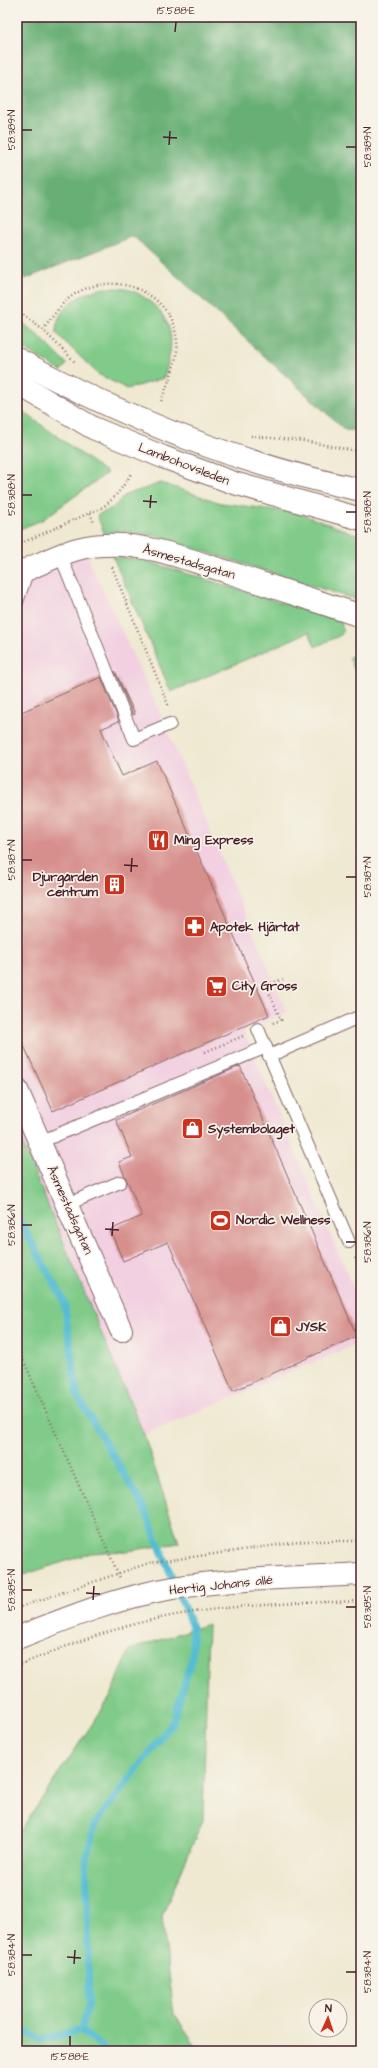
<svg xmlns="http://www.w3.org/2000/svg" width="378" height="2068" viewBox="0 0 378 2068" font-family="'Architects Daughter',sans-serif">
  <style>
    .built { fill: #f2cfe1 }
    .green { fill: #80cb89; stroke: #65755a }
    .forest { fill: #68af75; stroke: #596750 }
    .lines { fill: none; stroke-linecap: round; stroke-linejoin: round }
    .stream { stroke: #55bdd3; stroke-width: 7 }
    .building { fill: #d78f8d }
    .service-casing { stroke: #846665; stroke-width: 14 }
    .minor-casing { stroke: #846665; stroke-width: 24 }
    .tertiary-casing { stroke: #846665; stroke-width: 24 }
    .secondary-casing { stroke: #846665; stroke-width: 24 }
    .path { stroke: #846665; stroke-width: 2.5; stroke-dasharray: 1 3; stroke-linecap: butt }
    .service { stroke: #fff; stroke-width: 12 }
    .minor { stroke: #fff; stroke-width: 22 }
    .tertiary { stroke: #fff; stroke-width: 22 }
    .secondary { stroke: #fff; stroke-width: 22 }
    .ticks { fill: none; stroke: #4a1f2b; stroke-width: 1.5 }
    .labels { text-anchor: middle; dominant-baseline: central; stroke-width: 3.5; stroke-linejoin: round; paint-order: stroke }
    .street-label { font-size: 13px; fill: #4a1f2b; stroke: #f7f3e8 }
    .poi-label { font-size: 13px; font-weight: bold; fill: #4a1f2b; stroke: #f7f3e8; text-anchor: start }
    .neatline { fill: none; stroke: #4a1f2b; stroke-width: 1.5 }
    .ticks-label { font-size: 10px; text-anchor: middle; fill: #4a1f2b }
  </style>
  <rect width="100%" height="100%" fill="#f7f3e8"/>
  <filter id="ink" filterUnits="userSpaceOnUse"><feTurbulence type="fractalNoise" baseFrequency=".025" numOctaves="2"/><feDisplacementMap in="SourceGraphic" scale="8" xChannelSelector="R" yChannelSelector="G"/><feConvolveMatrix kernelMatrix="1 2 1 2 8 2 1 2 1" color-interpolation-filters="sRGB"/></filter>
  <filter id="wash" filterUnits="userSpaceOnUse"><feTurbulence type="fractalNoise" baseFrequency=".012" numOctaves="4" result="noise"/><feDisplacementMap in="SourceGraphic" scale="16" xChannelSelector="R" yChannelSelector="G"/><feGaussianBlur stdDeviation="0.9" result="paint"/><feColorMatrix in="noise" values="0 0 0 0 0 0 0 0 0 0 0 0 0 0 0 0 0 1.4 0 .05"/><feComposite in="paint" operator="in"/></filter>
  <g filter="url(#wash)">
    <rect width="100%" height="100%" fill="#efe9d1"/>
    <polygon class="built" points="79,539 160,713 287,1012 243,1030 361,1306 361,1342 144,1435 17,1131 17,566"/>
    <g class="green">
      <path d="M105,288C114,288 125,288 133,291C149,298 167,315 170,332C173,347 168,363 164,378L127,389L98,374L56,333C55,307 82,292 105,288Z"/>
      <polygon points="17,318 41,338 67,364 61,371 17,344"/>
      <polygon points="17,407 107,473 42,520 17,530"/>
      <polygon points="161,483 221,503 298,513 361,536 361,601 152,535 122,531 104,533 97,515 113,508 125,495"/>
      <polygon points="113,557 143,560 341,621 343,631 341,635 315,647 309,632 171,692"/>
      <polygon points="361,652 361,685 349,657"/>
      <polygon points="17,1131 144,1435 179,1543 127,1551 91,1553 17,1577"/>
      <polygon points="208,1624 203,1820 162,1916 174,2014 200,2051 17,2051 17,1836 111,1696 129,1650"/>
    </g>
    <polygon class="forest" points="17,17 361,17 361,431 345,430 133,236 25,279 17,271"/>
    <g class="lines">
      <g class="stream">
        <polyline points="17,1216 64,1301 77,1395 144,1508 192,1627 192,1658 173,1722 95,1824 86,1859 89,2003 81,2030 41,2040 17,2028"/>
        <polyline points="81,2030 106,2051"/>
      </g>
    </g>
    <g id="blocks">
      <g class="building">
        <polygon points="115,671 135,714 133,715"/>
        <polygon points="101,677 119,721 101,729 122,776 157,761 269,1015 53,1111 17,1030 17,714"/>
        <polygon points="240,1066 357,1336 233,1391 168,1242 123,1261 110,1230 142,1216 119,1162 132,1157 116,1120"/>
      </g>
    </g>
  </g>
  <g filter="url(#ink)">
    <use href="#blocks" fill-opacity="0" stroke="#846665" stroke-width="1"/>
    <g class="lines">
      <defs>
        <g id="service">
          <polyline points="60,554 134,739 170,724"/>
          <polyline points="17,602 28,569"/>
          <polyline points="258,1029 349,1242"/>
          <polyline points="269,1056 361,1016"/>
          <polyline points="40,1142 266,1047"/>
          <polyline points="68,1204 120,1182"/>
        </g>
        <g id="minor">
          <path d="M17,574C45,562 72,546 103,545C145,542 189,560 228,572C272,587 317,601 361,616"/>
          <polyline points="17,1090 121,1330"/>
        </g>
        <path id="tertiary" d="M17,1638C67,1618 119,1597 173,1588C235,1578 298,1578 361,1574"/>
        <g id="secondary">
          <path d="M17,359C125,418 241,465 361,490"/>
          <polyline points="17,383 93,428 163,457 234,483 361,519"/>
        </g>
      </defs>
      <use href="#service" class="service-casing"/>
      <use href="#minor" class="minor-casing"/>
      <use href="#tertiary" class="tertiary-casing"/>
      <use href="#secondary" class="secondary-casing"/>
      <g class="path">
        <polyline points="17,310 43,330 76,363"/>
        <path d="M43,330C52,318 60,304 72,296C112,268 172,290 177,341C179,361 167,383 161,402"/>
        <polyline points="251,436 304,441 361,452"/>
        <polyline points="90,513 94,523"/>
        <path d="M17,545L103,507C116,497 124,486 132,472"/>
        <polyline points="112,567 169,707"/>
        <polyline points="273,1023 281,1020 266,985 283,979"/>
        <polyline points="205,1052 243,1036"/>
        <polyline points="355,1258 361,1275"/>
        <polyline points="17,1346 120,1578"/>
        <polyline points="357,1553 361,1532"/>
        <polyline points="17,1608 149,1563 306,1541 359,1541"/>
        <path d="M17,1666C70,1644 125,1623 182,1614C240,1604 302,1603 361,1601"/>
      </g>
      <use href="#service" class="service"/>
      <use href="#minor" class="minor"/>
      <use href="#tertiary" class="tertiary"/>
      <use href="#secondary" class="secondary"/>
    </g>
  </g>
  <path class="ticks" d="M175,32L176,22M22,130H32M163,137L177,138M169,145L170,131M346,147H356M22,495H32M143,501L157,502M150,508L151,495M346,512H356M22,860H32M124,865L138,866M131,872L132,858M346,877H356M22,1225H32M105,1229L119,1230M112,1236L113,1222M346,1242H356M22,1590H32M86,1593L100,1594M93,1600L94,1586M346,1607H356M22,1955H32M67,1957L81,1958M74,1964L75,1950M346,1972H356M70,2046V2036"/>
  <defs>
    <symbol id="restaurant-square" viewBox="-11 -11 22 22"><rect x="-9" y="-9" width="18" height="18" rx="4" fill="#c8321e" stroke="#f7f3e8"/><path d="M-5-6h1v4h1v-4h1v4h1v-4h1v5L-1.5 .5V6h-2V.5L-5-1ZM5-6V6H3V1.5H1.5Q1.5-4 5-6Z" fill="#fff"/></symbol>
    <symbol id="building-square" viewBox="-11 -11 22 22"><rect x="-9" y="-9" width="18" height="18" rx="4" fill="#c8321e" stroke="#f7f3e8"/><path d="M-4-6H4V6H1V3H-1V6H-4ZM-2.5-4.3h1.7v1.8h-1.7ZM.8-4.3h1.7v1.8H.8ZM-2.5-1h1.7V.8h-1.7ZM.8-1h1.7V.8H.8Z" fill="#fff"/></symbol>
    <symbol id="pharmacy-square" viewBox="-11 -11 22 22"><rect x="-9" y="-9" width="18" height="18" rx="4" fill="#c8321e" stroke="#f7f3e8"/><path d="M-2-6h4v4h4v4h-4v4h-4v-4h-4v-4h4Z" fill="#fff"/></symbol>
    <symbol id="supermarket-square" viewBox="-11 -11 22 22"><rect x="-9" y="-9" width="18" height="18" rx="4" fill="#c8321e" stroke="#f7f3e8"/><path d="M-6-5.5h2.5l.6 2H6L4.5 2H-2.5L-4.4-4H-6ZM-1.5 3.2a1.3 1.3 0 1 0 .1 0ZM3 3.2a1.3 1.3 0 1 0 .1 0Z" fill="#fff"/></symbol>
    <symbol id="shop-square" viewBox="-11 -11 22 22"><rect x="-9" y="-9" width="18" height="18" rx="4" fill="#c8321e" stroke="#f7f3e8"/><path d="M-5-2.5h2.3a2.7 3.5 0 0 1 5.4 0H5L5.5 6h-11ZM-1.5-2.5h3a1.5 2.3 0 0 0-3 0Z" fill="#fff"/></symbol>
    <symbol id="stadium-square" viewBox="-11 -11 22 22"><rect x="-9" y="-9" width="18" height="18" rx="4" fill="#c8321e" stroke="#f7f3e8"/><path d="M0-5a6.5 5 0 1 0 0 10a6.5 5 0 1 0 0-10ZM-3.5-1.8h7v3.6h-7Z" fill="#fff"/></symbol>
  </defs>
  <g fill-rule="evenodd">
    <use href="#restaurant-square" x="146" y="828" width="25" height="25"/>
    <use href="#building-square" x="102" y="872" width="25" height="25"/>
    <use href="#pharmacy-square" x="182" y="914" width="25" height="25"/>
    <use href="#supermarket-square" x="204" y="974" width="25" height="25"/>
    <use href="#shop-square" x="180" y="1116" width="25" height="25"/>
    <use href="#stadium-square" x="208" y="1208" width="25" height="25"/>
    <use href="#shop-square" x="268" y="1314" width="25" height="25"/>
  </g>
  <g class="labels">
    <g class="street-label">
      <text transform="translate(184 464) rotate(21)">Lambohovsleden</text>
      <text transform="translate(189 562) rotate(16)">Åsmestadsgatan</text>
      <text transform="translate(70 1210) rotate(66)">Åsmestadsgatan</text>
      <text transform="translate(221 1585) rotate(-6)">Hertig Johans allé</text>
    </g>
    <g class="poi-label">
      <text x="174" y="840">Ming Express</text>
      <text x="98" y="877" text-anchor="end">Djurgården<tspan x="98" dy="15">centrum</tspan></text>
      <text x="210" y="927">Apotek Hjärtat</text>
      <text x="232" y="986">City Gross</text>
      <text x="208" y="1129">Systembolaget</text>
      <text x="236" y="1220">Nordic Wellness</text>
      <text x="296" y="1327">JYSK</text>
    </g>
  </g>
  <rect width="378" height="2068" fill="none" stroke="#f7f3e8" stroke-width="44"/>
  <g transform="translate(328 2018) rotate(3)"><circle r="19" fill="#f7f3e8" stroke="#b29e9c"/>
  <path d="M0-3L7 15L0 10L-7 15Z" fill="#c8321e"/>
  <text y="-6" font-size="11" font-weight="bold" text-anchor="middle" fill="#4a1f2b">N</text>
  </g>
  <rect x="22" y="22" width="334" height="2024" class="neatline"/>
  <g class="ticks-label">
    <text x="176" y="14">15.588°E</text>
    <text transform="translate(11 130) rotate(-90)" y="4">58.389°N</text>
    <text transform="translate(367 147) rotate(-90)" y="4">58.389°N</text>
    <text transform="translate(11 495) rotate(-90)" y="4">58.388°N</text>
    <text transform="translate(367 512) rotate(-90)" y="4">58.388°N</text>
    <text transform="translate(11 860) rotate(-90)" y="4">58.387°N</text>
    <text transform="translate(367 877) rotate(-90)" y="4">58.387°N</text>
    <text transform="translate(11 1225) rotate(-90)" y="4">58.386°N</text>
    <text transform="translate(367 1242) rotate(-90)" y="4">58.386°N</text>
    <text transform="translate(11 1590) rotate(-90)" y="4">58.385°N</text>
    <text transform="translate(367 1607) rotate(-90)" y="4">58.385°N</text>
    <text transform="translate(11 1955) rotate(-90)" y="4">58.384°N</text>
    <text transform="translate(367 1972) rotate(-90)" y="4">58.384°N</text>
    <text x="70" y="2060">15.588°E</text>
  </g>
</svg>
